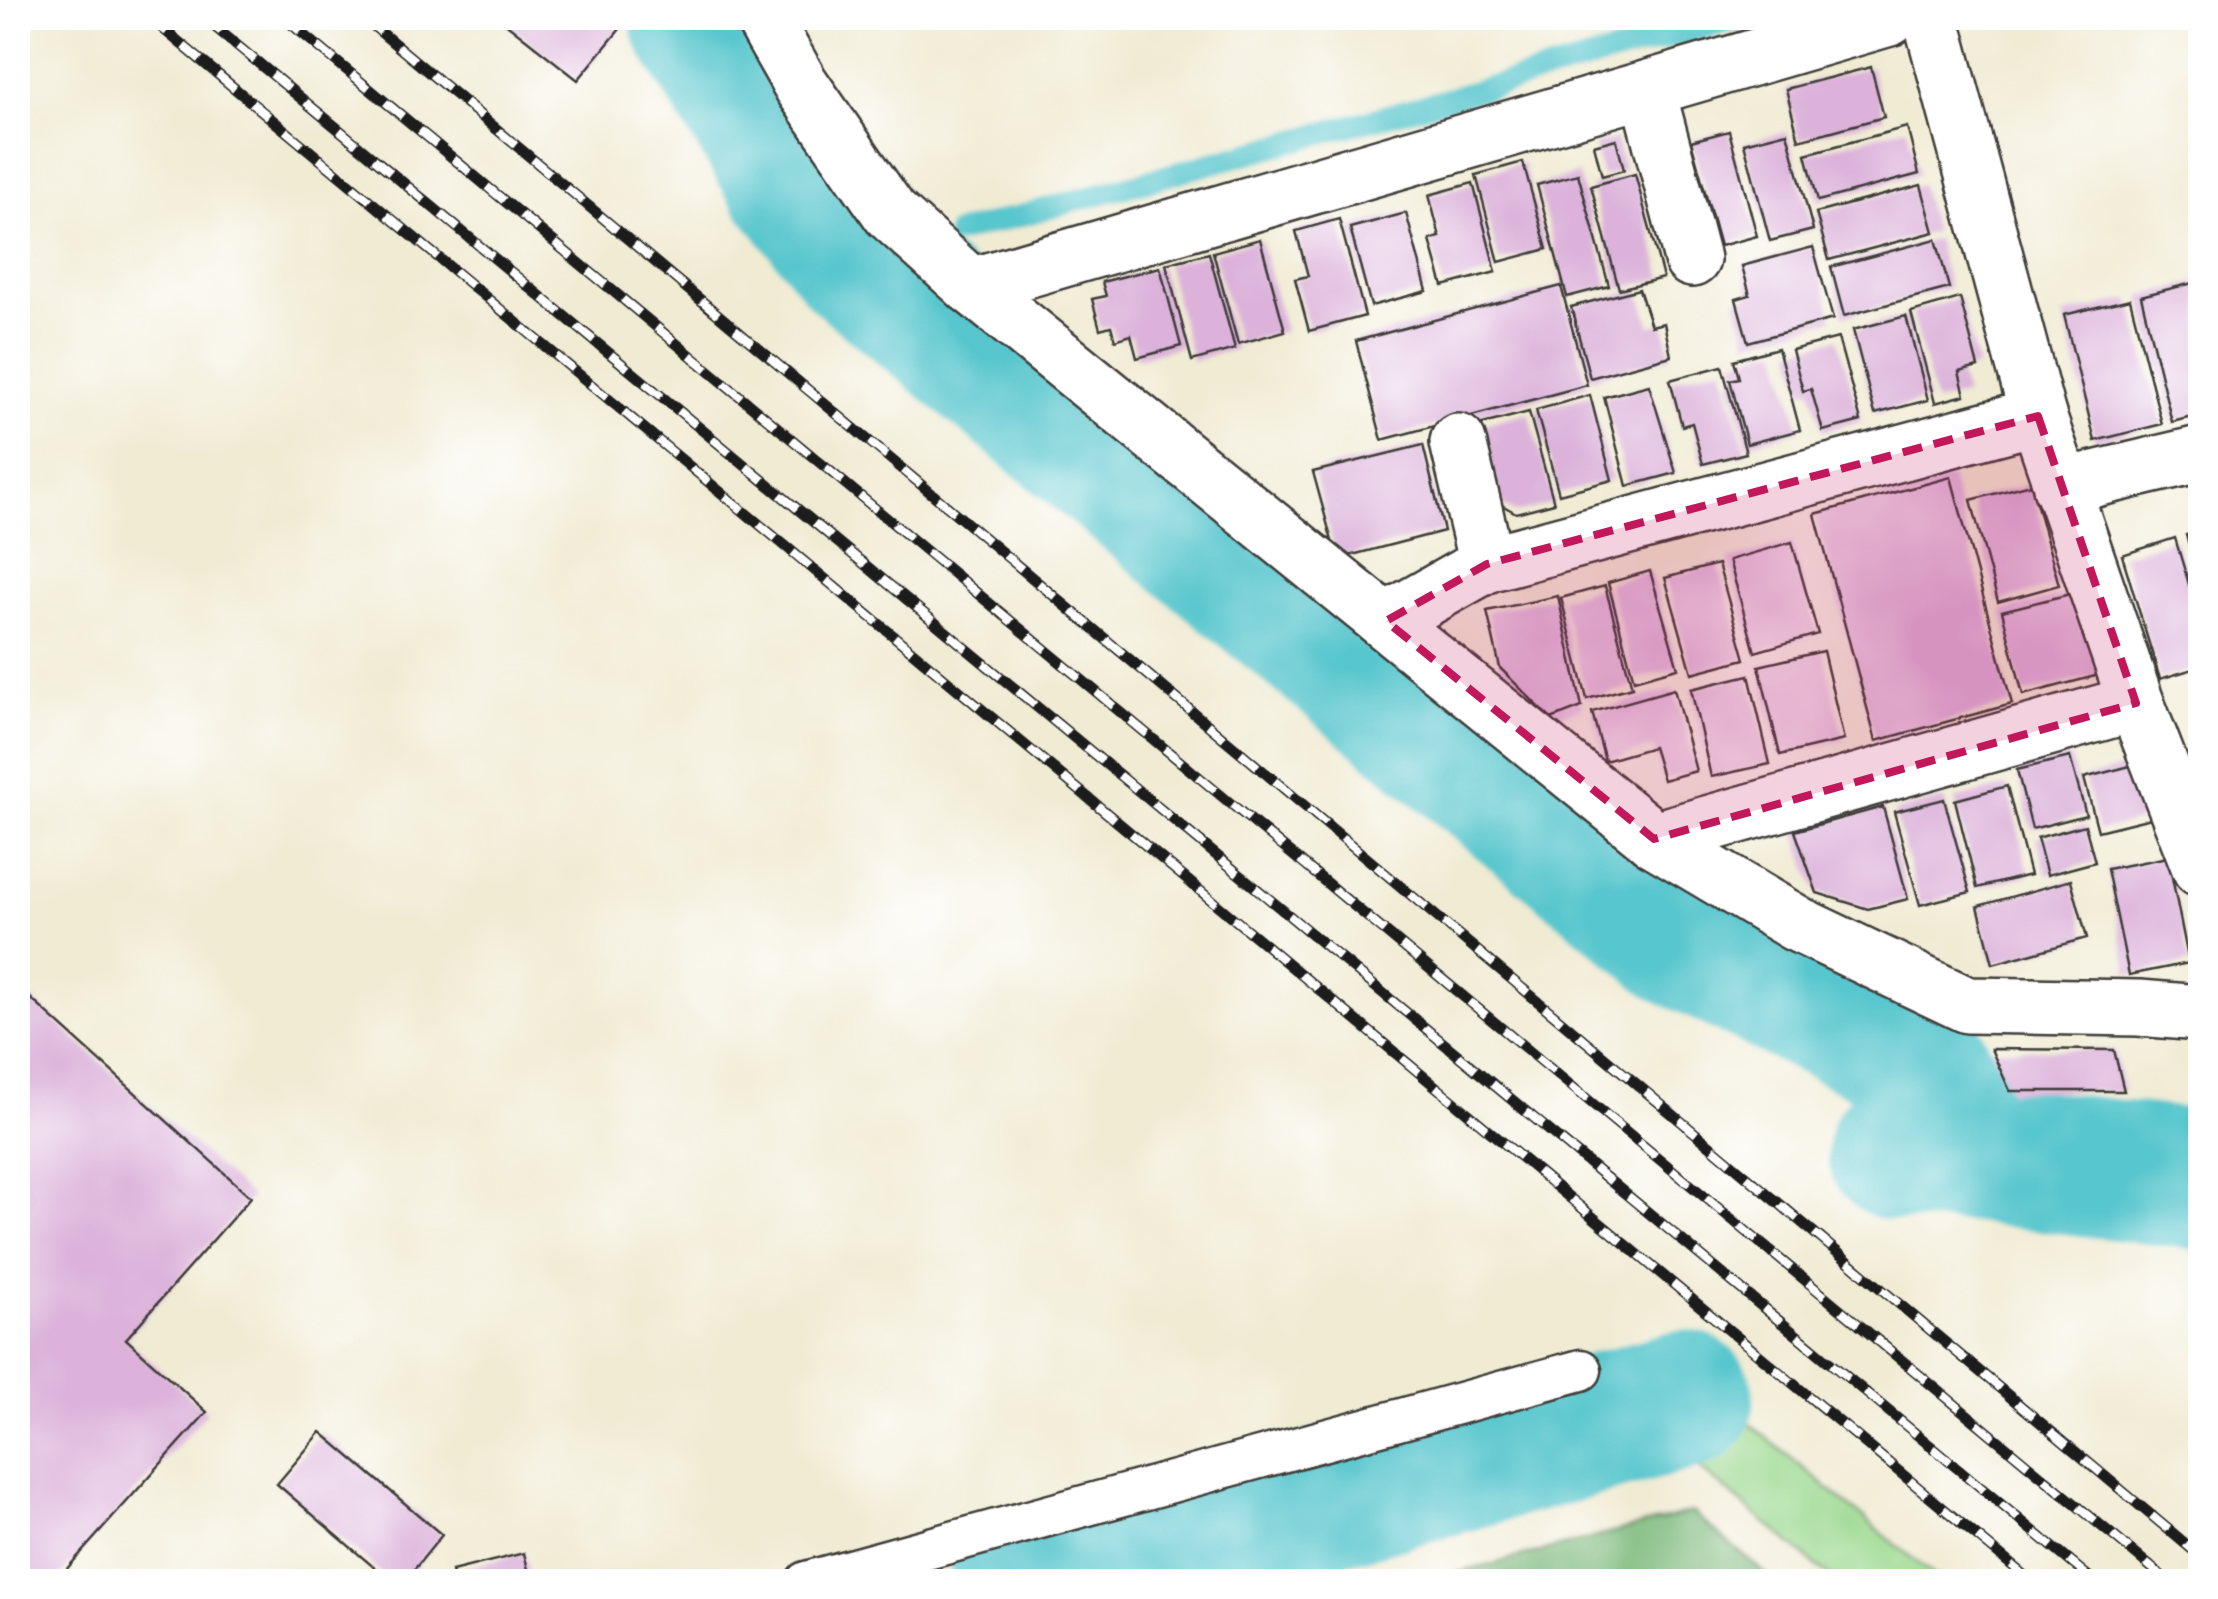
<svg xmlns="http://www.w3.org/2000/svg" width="2218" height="1599" viewBox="0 0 2218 1599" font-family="'IM FELL French Canon',serif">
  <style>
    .green { fill: #99d78c; stroke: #5a7a54; stroke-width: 2.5 }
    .forest { fill: #7ab878; stroke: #4b6a4a; stroke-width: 2.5 }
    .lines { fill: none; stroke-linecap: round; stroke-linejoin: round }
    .stream { stroke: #59c6cd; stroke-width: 22 }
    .river { stroke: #59c6cd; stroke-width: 140 }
    .building { fill: #dcb2da }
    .lane-casing { stroke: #3c3b37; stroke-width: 45 }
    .street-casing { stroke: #3c3b37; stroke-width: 60 }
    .lane { stroke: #fff; stroke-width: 40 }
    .street { stroke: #fff; stroke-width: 55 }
    .rail-casing { stroke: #1c1c1c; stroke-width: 11 }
    .rail { stroke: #fff; stroke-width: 8; stroke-dasharray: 22; stroke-linecap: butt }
    .marked { fill: #c2185b; fill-opacity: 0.2; stroke: #c2185b; stroke-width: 8; stroke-dasharray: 20 12; stroke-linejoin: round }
  </style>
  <rect width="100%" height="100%" fill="#fff"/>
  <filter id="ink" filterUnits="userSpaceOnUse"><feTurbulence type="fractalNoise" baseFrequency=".01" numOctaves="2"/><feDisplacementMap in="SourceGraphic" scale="20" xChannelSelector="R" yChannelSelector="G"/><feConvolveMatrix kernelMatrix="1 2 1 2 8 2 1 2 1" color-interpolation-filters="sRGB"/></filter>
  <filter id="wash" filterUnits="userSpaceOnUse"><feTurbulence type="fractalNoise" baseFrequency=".0048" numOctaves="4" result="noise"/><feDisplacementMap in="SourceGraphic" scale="40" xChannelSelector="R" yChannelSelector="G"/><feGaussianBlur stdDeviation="2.25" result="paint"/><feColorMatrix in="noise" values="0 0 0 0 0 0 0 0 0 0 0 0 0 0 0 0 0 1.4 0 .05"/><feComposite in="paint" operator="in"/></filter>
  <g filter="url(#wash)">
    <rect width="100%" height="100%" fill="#f0ebd3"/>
    <polygon class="green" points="1733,1410 1940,1581 1835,1581 1691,1461"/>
    <polygon class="forest" points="1692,1512 1774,1581 1428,1581"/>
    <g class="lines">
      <polyline class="stream" points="957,233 1743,18"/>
      <g class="river">
        <polyline points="700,18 795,175 861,259 1683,937 1912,1051 1969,1152"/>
        <polyline points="1897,1151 1969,1152 2200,1180"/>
        <polyline points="1019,1582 1684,1400"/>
      </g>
    </g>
    <g id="blocks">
      <g class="building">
        <polygon points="499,18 629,18 578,80"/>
        <polygon points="1871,67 1884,117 1799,140 1786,89"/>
        <polygon points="1907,127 1919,174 1818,201 1806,154"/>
        <polygon points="1729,131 1757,236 1720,246 1691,141"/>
        <polygon points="1787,132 1813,230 1770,241 1744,143"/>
        <polygon points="1616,139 1624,170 1602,176 1594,145"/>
        <polygon points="1523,162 1547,249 1499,262 1476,175"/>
        <polygon points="1578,174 1609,286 1567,297 1537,185"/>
        <polygon points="1635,174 1663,278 1619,289 1591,186"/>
        <polygon points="1473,183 1496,272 1443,286 1430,240 1440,237 1429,195"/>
        <polygon points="1921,185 1934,232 1829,260 1816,213"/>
        <polygon points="1406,213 1427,291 1371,306 1350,228"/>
        <polygon points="1339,219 1365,316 1309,331 1295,279 1308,276 1296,231"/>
        <polygon points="1260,239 1285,331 1238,344 1213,252"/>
        <polygon points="1936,239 1949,288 1844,316 1831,267"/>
        <polygon points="1813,247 1833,319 1748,342 1736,299 1750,295 1742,266"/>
        <polygon points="1209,253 1235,349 1192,361 1166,264"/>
        <polygon points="1160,267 1181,346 1137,358 1131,335 1115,340 1111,326 1100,329 1092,299 1106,296 1102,282"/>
        <polygon points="2197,282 2200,296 2200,415 2172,422 2141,296"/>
        <polygon points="1561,286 1587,385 1382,440 1356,341"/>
        <polygon points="1639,289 1651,326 1664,323 1671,356 1590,378 1571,307"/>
        <polygon points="1960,298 1978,367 1959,372 1965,395 1935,403 1911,312"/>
        <polygon points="2130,299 2162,424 2095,441 2064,315"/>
        <polygon points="1906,316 1928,400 1875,414 1853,330"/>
        <polygon points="1838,338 1861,421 1823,431 1811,389 1803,391 1792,350"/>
        <polygon points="1778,348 1800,430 1747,444 1730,380 1739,378 1734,360"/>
        <polygon points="1722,366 1746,453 1703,464 1692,423 1682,426 1670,380"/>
        <polygon points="1649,385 1676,473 1627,486 1604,397"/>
        <polygon points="1590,395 1612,480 1559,494 1536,410"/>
        <polygon points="1529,412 1554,503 1516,513 1500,504 1479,425"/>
        <polygon points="1423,445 1444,531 1337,559 1313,472"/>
        <polygon points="1951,477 2012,704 1876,741 1815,514"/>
        <polygon points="2031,484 2059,585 1998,602 1971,500"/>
        <polygon points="2200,531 2200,579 2186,535"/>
        <polygon points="2175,538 2200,621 2200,667 2160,679 2122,555"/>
        <polygon points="1792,542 1818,634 1755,652 1729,560"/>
        <polygon points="1718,564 1745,659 1692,673 1665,578"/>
        <polygon points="1650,571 1678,668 1634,680 1608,583"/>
        <polygon points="1605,586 1632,687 1587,699 1561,598"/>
        <polygon points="2078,592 2099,675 2023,695 2002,611"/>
        <polygon points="1558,596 1582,707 1551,719 1500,668 1487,611"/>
        <polygon points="1823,651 1844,740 1780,755 1759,666"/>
        <polygon points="1749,675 1770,764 1711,777 1691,689"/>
        <polygon points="1674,689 1696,771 1663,780 1653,747 1605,761 1592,712"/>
        <polygon points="2070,757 2086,815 2032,829 2017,770"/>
        <polygon points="2138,764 2151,818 2098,831 2084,778"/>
        <polygon points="2007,786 2030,875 1977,888 1955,800"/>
        <polygon points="1944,799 1970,892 1920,905 1894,812"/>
        <polygon points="1883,807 1908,899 1868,909 1817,893 1795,831"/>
        <polygon points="2085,825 2095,862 2047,875 2037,838"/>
        <polygon points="2168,857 2189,963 2129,975 2107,869"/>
        <polygon points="2071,880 2087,938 1993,964 1978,906"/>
        <polygon points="18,987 251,1197 126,1339 207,1412 55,1582 18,1582"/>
        <polygon points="1991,1049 2114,1050 2124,1091 2010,1091"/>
        <polygon points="321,1432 442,1535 404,1582 391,1582 277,1484"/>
        <polygon points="524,1553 531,1582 454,1582 452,1571"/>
      </g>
    </g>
  </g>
  <g filter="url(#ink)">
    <use href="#blocks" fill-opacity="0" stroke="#3c3b37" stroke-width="2.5"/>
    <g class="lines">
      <defs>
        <polyline id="lane" points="806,1582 1581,1370"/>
        <g id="street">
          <polyline points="763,18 801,85 890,213 971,286 1654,839 1797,924 1967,1005 2139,1008 2200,1013"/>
          <polyline points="1931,18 2038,416 2136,703 2200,868"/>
          <polyline points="1647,89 1692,259"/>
          <polyline points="971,286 1889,18"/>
          <polyline points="1458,442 1487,564"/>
          <polyline points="2061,487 2200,454"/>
          <polyline points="1386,621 1487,564 2038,416"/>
          <polyline points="1654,839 2136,703"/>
        </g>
      </defs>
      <use href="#lane" class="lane-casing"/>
      <use href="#street" class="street-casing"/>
      <use href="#lane" class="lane"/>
      <use href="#street" class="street"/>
      <defs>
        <g id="rail">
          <polyline points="150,18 2032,1582"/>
          <polyline points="204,18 2095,1582"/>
          <polyline points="284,18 2169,1582"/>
          <polyline points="364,18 2200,1556"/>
        </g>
      </defs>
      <use href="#rail" class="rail-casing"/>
      <use href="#rail" class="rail"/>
    </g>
  </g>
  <path class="marked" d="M2038,416L2136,703L1654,839L1386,621L1487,564Z"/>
  <rect width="2218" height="1599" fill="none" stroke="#fff" stroke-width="60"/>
</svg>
